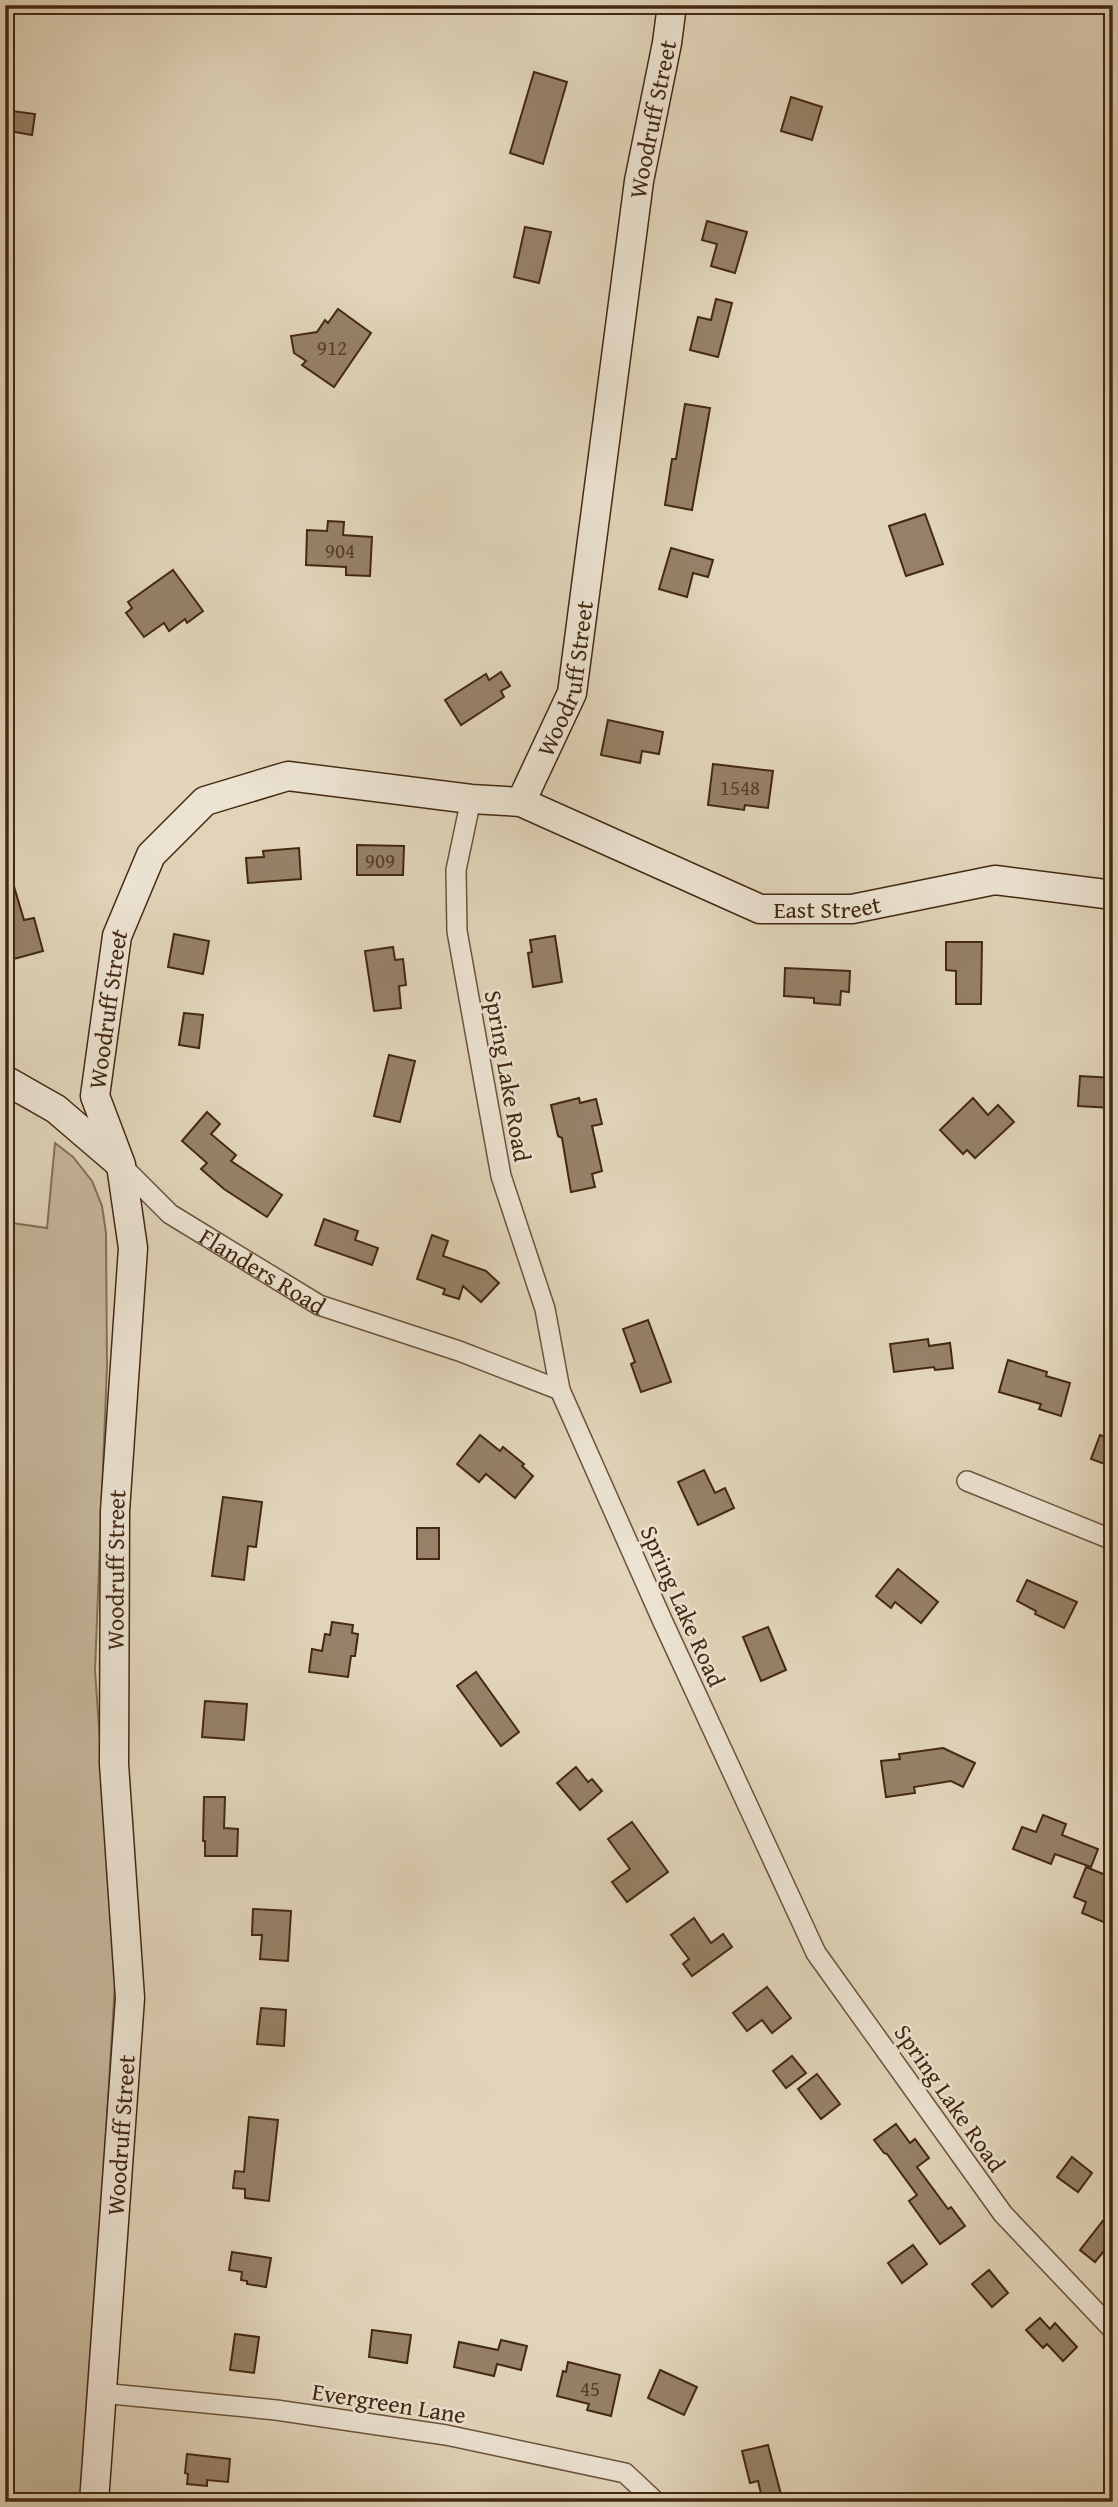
<svg xmlns="http://www.w3.org/2000/svg" width="1118" height="2507" viewBox="0 0 1118 2507" font-family="'Gentium Book Plus',serif">
  <style>
    .green { fill: #c6b79c; stroke: #857056; stroke-width: 2 }
    .building { fill: #968168; stroke: #442811; stroke-width: 2 }
    .lines { fill: none; stroke-linecap: round; stroke-linejoin: round }
    .street-casing { stroke: #6b533b; stroke-width: 22 }
    .secondary-casing { stroke: #442811; stroke-width: 31 }
    .street { stroke: #ece3d2; stroke-width: 19 }
    .secondary { stroke: #ece3d2; stroke-width: 28 }
    .labels { text-anchor: middle; dominant-baseline: central; stroke-width: 5; stroke-linejoin: round; paint-order: stroke }
    .number-label { font-size: 21px; fill: #583e27 }
    .street-label { font-size: 24px; fill: #442811; stroke: #ece3d2 }
  </style>
  <rect width="100%" height="100%" fill="#e1d4b9"/>
  <filter id="stains"><feTurbulence type="fractalNoise" baseFrequency=".00286" numOctaves="4"/><feColorMatrix values="0 0 0 0 .2 0 0 0 0 .09 0 0 0 0 .02 0 0 0 .5 -.17"/></filter>
  <radialGradient id="worn" r=".72"><stop offset=".6" stop-color="#630" stop-opacity="0"/><stop offset="1" stop-color="#630" stop-opacity=".3"/></radialGradient>
  <polygon class="green" points="55,1143 73,1157 92,1181 102,1206 106,1233 107,1366 95,1671 116,1967 84,2502 5,2502 5,1222 47,1228"/>
  <g class="building">
    <polygon points="534,72 567,82 543,164 510,153"/>
    <polygon points="791,97 822,107 812,140 781,131"/>
    <polygon points="12,111 35,114 32,135 9,131"/>
    <polygon points="707,221 747,232 735,273 711,266 717,244 702,240"/>
    <polygon points="525,227 551,232 539,283 514,277"/>
    <polygon points="716,299 732,303 718,357 690,350 698,317 711,320"/>
    <polygon points="338,309 371,333 334,387 302,365 306,361 294,353 291,336 317,332 325,320 328,323"/>
    <polygon points="685,404 710,408 692,510 665,505 672,459 676,459"/>
    <polygon points="925,514 943,564 906,576 889,526"/>
    <polygon points="328,521 344,522 343,535 372,537 370,576 346,575 346,567 306,565 307,530 327,531"/>
    <polygon points="671,548 713,560 708,577 693,573 687,597 659,589"/>
    <polygon points="173,570 203,611 187,623 185,619 169,631 164,623 144,637 126,613 132,608 128,602"/>
    <polygon points="501,672 510,686 501,691 504,697 461,725 445,700 486,674 489,680"/>
    <polygon points="608,720 663,732 659,754 642,751 640,763 601,755"/>
    <polygon points="713,764 773,771 768,808 745,805 744,810 708,805"/>
    <polygon points="357,845 404,846 403,875 357,875"/>
    <polygon points="299,848 301,879 248,883 246,858 264,857 263,851"/>
    <polygon points="5,873 10,873 24,920 34,918 43,951 10,960 5,941"/>
    <polygon points="174,934 209,941 203,974 168,967"/>
    <polygon points="555,936 562,982 533,987 528,953 532,952 530,940"/>
    <polygon points="946,942 982,942 981,1004 956,1004 956,971 946,970"/>
    <polygon points="393,947 395,960 403,959 406,985 399,986 401,1008 374,1011 365,951"/>
    <polygon points="785,968 850,971 849,992 841,991 840,1005 814,1003 814,998 784,996"/>
    <polygon points="184,1013 203,1015 199,1048 179,1045"/>
    <polygon points="389,1055 415,1061 400,1122 374,1116"/>
    <polygon points="1080,1076 1113,1078 1113,1108 1078,1106"/>
    <polygon points="579,1098 580,1103 596,1099 602,1124 592,1126 602,1171 592,1174 595,1187 571,1192 562,1138 558,1136 551,1105"/>
    <polygon points="973,1098 988,1115 998,1105 1014,1122 975,1158 967,1150 963,1154 940,1130"/>
    <polygon points="207,1112 220,1124 211,1134 236,1155 231,1161 282,1195 267,1217 224,1189 201,1169 207,1163 182,1141"/>
    <polygon points="324,1219 358,1231 355,1240 378,1248 372,1265 315,1245"/>
    <polygon points="432,1235 448,1241 443,1256 486,1271 499,1283 481,1302 463,1286 459,1299 443,1294 445,1289 417,1279"/>
    <polygon points="648,1320 671,1382 641,1392 631,1364 635,1362 623,1329"/>
    <polygon points="928,1339 929,1346 950,1343 953,1368 935,1370 934,1367 894,1372 890,1344"/>
    <polygon points="1008,1360 1047,1372 1046,1376 1070,1383 1061,1416 1039,1409 1041,1404 999,1392"/>
    <polygon points="480,1435 500,1451 503,1447 524,1464 522,1466 533,1476 515,1498 486,1474 479,1482 457,1464"/>
    <polygon points="1100,1435 1113,1440 1113,1467 1091,1459"/>
    <polygon points="704,1470 715,1493 725,1488 734,1508 698,1525 678,1482"/>
    <polygon points="223,1497 262,1502 256,1547 248,1546 244,1580 212,1576"/>
    <rect x="417" y="1528" width="22" height="31"/>
    <polygon points="898,1569 938,1602 921,1623 895,1602 891,1608 876,1596"/>
    <polygon points="1027,1580 1077,1602 1064,1628 1035,1614 1036,1611 1017,1601"/>
    <polygon points="332,1622 353,1625 352,1633 358,1634 355,1656 351,1656 348,1677 309,1672 312,1649 322,1651 325,1634 330,1635"/>
    <polygon points="768,1627 786,1670 761,1681 743,1637"/>
    <polygon points="476,1672 519,1732 501,1746 457,1686"/>
    <polygon points="205,1701 247,1704 244,1740 202,1737"/>
    <polygon points="943,1748 975,1763 963,1787 951,1781 914,1787 915,1793 886,1797 881,1761 900,1759 899,1754"/>
    <polygon points="576,1767 588,1782 592,1779 602,1791 580,1810 557,1783"/>
    <polygon points="204,1797 225,1797 224,1828 238,1829 237,1856 205,1856 205,1841 203,1841"/>
    <polygon points="1043,1815 1066,1824 1062,1835 1098,1849 1091,1867 1055,1854 1051,1864 1013,1849 1022,1827 1036,1832"/>
    <polygon points="632,1822 668,1872 627,1902 612,1882 630,1869 608,1839"/>
    <polygon points="1086,1867 1113,1878 1113,1926 1082,1913 1086,1902 1074,1897"/>
    <polygon points="253,1909 291,1911 288,1961 260,1959 262,1935 252,1935"/>
    <polygon points="694,1918 711,1943 723,1934 732,1947 692,1976 683,1964 689,1959 671,1935"/>
    <polygon points="767,1987 791,2018 772,2033 762,2020 747,2031 733,2013"/>
    <polygon points="261,2008 286,2010 284,2046 257,2044"/>
    <polygon points="792,2056 806,2073 786,2088 773,2071"/>
    <polygon points="817,2074 840,2104 821,2119 798,2089"/>
    <polygon points="249,2117 278,2120 269,2201 245,2198 245,2189 233,2188 235,2171 244,2172"/>
    <polygon points="896,2124 910,2143 915,2139 929,2158 917,2167 948,2209 951,2207 965,2226 940,2244 909,2201 917,2195 887,2154 884,2153 874,2140"/>
    <polygon points="1072,2157 1092,2173 1078,2192 1057,2177"/>
    <polygon points="1113,2208 1113,2240 1095,2262 1080,2250"/>
    <polygon points="913,2245 927,2264 902,2283 888,2263"/>
    <polygon points="232,2252 271,2258 266,2287 247,2284 247,2281 241,2280 242,2272 229,2270"/>
    <polygon points="989,2270 1008,2293 992,2307 972,2284"/>
    <polygon points="1040,2318 1050,2329 1055,2323 1077,2347 1063,2361 1047,2344 1043,2348 1026,2330"/>
    <polygon points="372,2330 411,2335 407,2363 369,2357"/>
    <polygon points="235,2334 259,2337 254,2373 230,2370"/>
    <polygon points="501,2340 527,2346 521,2370 497,2364 494,2376 454,2367 459,2342 498,2350"/>
    <polygon points="568,2362 620,2375 611,2416 587,2410 589,2404 557,2396 563,2371 566,2372"/>
    <polygon points="660,2370 697,2387 684,2415 648,2398"/>
    <polygon points="768,2445 783,2502 763,2502 758,2481 750,2483 742,2451"/>
    <polygon points="187,2454 230,2459 228,2482 207,2480 207,2486 187,2484 188,2474 185,2473"/>
  </g>
  <g class="lines">
    <defs>
      <g id="street">
        <polyline points="471,799 456,870 457,931 501,1176 545,1309 560,1390 663,1622 816,1953 1003,2214 1113,2330"/>
        <path id="s1" d="M121,1165L170,1214L319,1305L459,1351L560,1390"/>
        <polyline points="967,1481 1113,1540"/>
        <polyline points="101,2393 276,2410 446,2435 625,2473 656,2502"/>
      </g>
      <g id="secondary">
        <path id="s2" d="M521,802L572,693L639,181L667,43L672,5"/>
        <polyline points="5,1080 56,1109 119,1163"/>
        <path id="s3" d="M94,2502L130,1998L114,1764L115,1511L133,1248L121,1165L95,1096L117,936L151,855L205,801L288,776L471,799L521,802L760,909H852L995,880L1113,895"/>
      </g>
    </defs>
    <use href="#street" class="street-casing"/>
    <use href="#secondary" class="secondary-casing"/>
    <use href="#street" class="street"/>
    <use href="#secondary" class="secondary"/>
  </g>
  <g class="labels">
    <g class="number-label">
      <text x="332" y="347">912</text>
      <text x="340" y="550">904</text>
      <text x="740" y="787">1548</text>
      <text x="380" y="860">909</text>
      <text x="590" y="2388">45</text>
    </g>
    <g class="street-label">
      <text stroke="none"><textPath href="#s2" startOffset="700">Woodruff Street</textPath></text>
      <text stroke="none"><textPath href="#s2" startOffset="133">Woodruff Street</textPath></text>
      <text stroke="none"><textPath href="#s3" startOffset="2390">East Street</textPath></text>
      <text stroke="none"><textPath href="#s3" startOffset="1502">Woodruff Street</textPath></text>
      <text transform="translate(508 1076) rotate(80)">Spring Lake Road</text>
      <text stroke="none"><textPath href="#s1" startOffset="178">Flanders Road</textPath></text>
      <text stroke="none"><textPath href="#s3" startOffset="934">Woodruff Street</textPath></text>
      <text transform="translate(683 1606) rotate(66)">Spring Lake Road</text>
      <text transform="translate(950 2098) rotate(55)">Spring Lake Road</text>
      <text stroke="none"><textPath href="#s3" startOffset="368">Woodruff Street</textPath></text>
      <text transform="translate(389 2403) rotate(9)">Evergreen Lane</text>
    </g>
  </g>
  <rect width="1118" height="2507" fill="none" stroke="#e1d4b9" stroke-width="28"/>
  <rect x="7" y="7" width="1104" height="2493" fill="none" stroke="#442811" stroke-width="3.5"/>
  <rect x="14" y="14" width="1090" height="2479" fill="none" stroke="#442811" stroke-width="2"/>
  <rect width="100%" height="100%" filter="url(#stains)"/>
  <rect width="100%" height="100%" fill="url(#worn)"/>
</svg>
